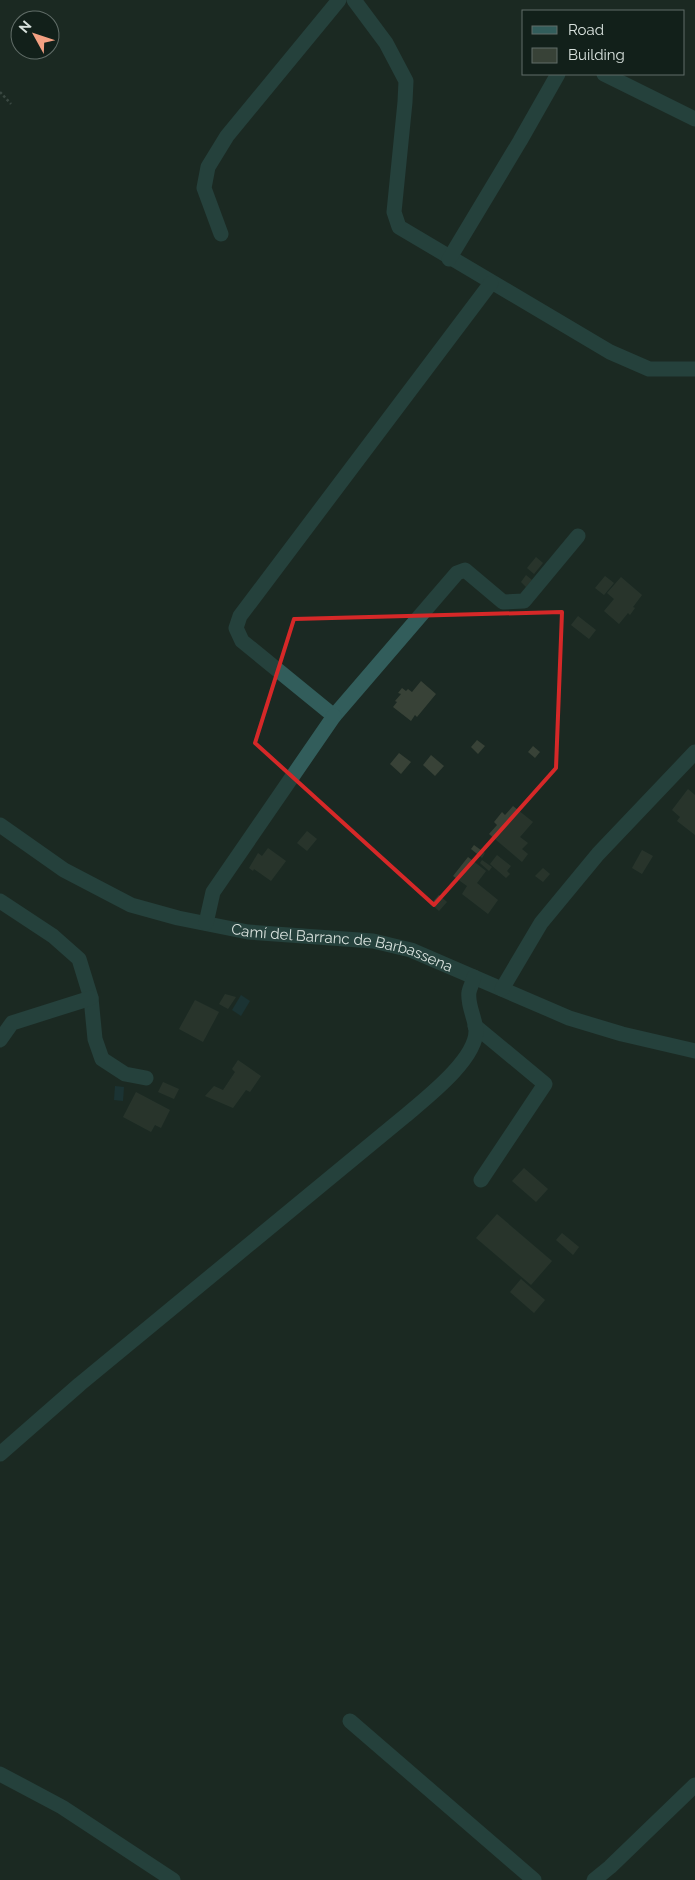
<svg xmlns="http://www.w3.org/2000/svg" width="695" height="1880" viewBox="0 0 695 1880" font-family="Raleway,sans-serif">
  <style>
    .water { fill: #1b3e47 }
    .building { fill: #384237 }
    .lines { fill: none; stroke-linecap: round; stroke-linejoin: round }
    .path { stroke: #616d68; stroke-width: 2.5; stroke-dasharray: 2.5 2.5; stroke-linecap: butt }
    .minor { stroke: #325d5b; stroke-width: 15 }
    .marked { fill: none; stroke: #d62828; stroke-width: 4; stroke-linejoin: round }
    .labels { text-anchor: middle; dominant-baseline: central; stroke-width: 5; stroke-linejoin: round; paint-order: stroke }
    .street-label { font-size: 15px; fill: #d8e1dd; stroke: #12201a }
  </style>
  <rect width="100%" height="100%" fill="#1b2923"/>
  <g class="water">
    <polygon points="241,995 250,1001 241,1016 232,1010"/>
    <polygon points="115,1086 124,1087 123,1101 114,1100"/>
  </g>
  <g class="building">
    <polygon points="536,557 543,563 534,574 527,568"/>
    <polygon points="526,575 532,580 526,587 521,582"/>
    <polygon points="605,576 614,583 604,595 595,588"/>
    <polygon points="621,577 642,595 633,607 635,608 630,615 628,613 619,624 604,611 614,599 607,593"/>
    <polygon points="578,616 596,630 589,639 571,625"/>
    <polygon points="421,681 436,694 417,717 415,715 411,721 393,707 397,702 395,701 401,694 398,693 402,688 406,691 408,689 412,692"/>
    <polygon points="477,740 485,746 478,754 471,747"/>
    <polygon points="533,746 540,752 535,758 528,752"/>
    <polygon points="399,753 411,762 401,774 390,764"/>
    <polygon points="431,755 444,766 435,776 423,765"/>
    <polygon points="688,789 695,795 695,835 677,821 680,817 672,810"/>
    <polygon points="513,806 533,822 520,837 528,843 522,849 528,854 522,862 489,834 497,825 494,822 502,812 505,815"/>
    <polygon points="307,831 317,839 307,851 297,843"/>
    <polygon points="474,845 485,853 482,858 471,849"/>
    <polygon points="268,848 286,861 271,881 254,869 253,871 249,868 258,853 262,856"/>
    <polygon points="642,850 653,856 642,874 632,868"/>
    <polygon points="497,855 511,866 507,871 510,874 506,878 490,864"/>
    <polygon points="468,857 486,871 477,883 498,900 488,914 462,894 467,886 453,876"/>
    <polygon points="482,860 492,867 489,871 480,863"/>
    <polygon points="543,868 550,874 543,882 535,876"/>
    <polygon points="439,895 447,902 439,911 431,904"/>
    <polygon points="225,994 236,997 228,1009 219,1004"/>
    <polygon points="195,1000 219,1012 203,1042 179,1029"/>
    <polygon points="238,1060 261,1076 250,1092 246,1090 233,1108 205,1096 214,1086 223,1090 235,1072 232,1069"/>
    <polygon points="163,1082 179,1089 174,1099 158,1092"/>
    <polygon points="136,1092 170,1110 161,1128 155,1125 151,1132 123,1117"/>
    <polygon points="524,1168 548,1189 536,1202 512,1181"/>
    <polygon points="497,1214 552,1261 531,1285 476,1238"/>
    <polygon points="562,1233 579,1247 573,1255 556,1240"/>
    <polygon points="521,1279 545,1300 534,1313 510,1292"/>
  </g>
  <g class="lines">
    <polyline class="path" points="0,92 11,104"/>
    <g class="minor">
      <polyline points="354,0 386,43 406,81 405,102 394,212 399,227 610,352 649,369 695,369"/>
      <polyline points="604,74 695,119"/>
      <polyline points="221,234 204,188 208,167 227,136 339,0"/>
      <polyline points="449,259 520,141 558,74"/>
      <polyline points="491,283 240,616 236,628 242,641 334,716 457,573 465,570 503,602 524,601 578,536"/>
      <path id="s1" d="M0,825L64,870L131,905L178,918L248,932L373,941L411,950L569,1018L622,1034L695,1051"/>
      <polyline points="0,901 53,936 79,959 91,998 95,1039 102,1059 125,1074 146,1078"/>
      <polyline points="206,923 213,892 334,716"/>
      <polyline points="502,989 541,923 598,854 695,752"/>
      <polyline points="475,1026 545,1084 481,1180"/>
      <polyline points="0,1040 12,1023 91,998"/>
      <path d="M0,1454L80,1384L405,1116C426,1098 477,1059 476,1030C475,1018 467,1004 469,992C470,987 473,982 474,977"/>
      <polyline points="350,1721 534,1880"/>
      <polyline points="0,1774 62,1807 173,1880"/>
      <polyline points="594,1880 610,1867 695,1785"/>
    </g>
  </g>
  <path d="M0 0H695V1880H0ZM562,612L556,768L434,905L255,743L294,619Z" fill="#1b2923" fill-opacity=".55" fill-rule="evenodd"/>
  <path class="marked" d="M562,612L556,768L434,905L255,743L294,619Z"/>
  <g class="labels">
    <g class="street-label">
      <text stroke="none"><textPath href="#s1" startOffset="370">Camí del Barranc de Barbassena</textPath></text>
    </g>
  </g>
  <rect x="522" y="10" width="162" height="65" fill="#12201a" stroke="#616d68"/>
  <rect x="532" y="26" width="25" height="8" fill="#325d5b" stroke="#616d68"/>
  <text x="568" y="35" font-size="15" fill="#d8e1dd">Road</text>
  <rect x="532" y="48" width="25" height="15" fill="#384237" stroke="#616d68"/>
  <text x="568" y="60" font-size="15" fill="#d8e1dd">Building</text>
  <g transform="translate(35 35) rotate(310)"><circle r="24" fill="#12201a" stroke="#616d68"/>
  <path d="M0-4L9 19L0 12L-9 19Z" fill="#f3a082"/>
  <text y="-8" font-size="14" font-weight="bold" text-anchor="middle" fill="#d8e1dd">N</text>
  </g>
</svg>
